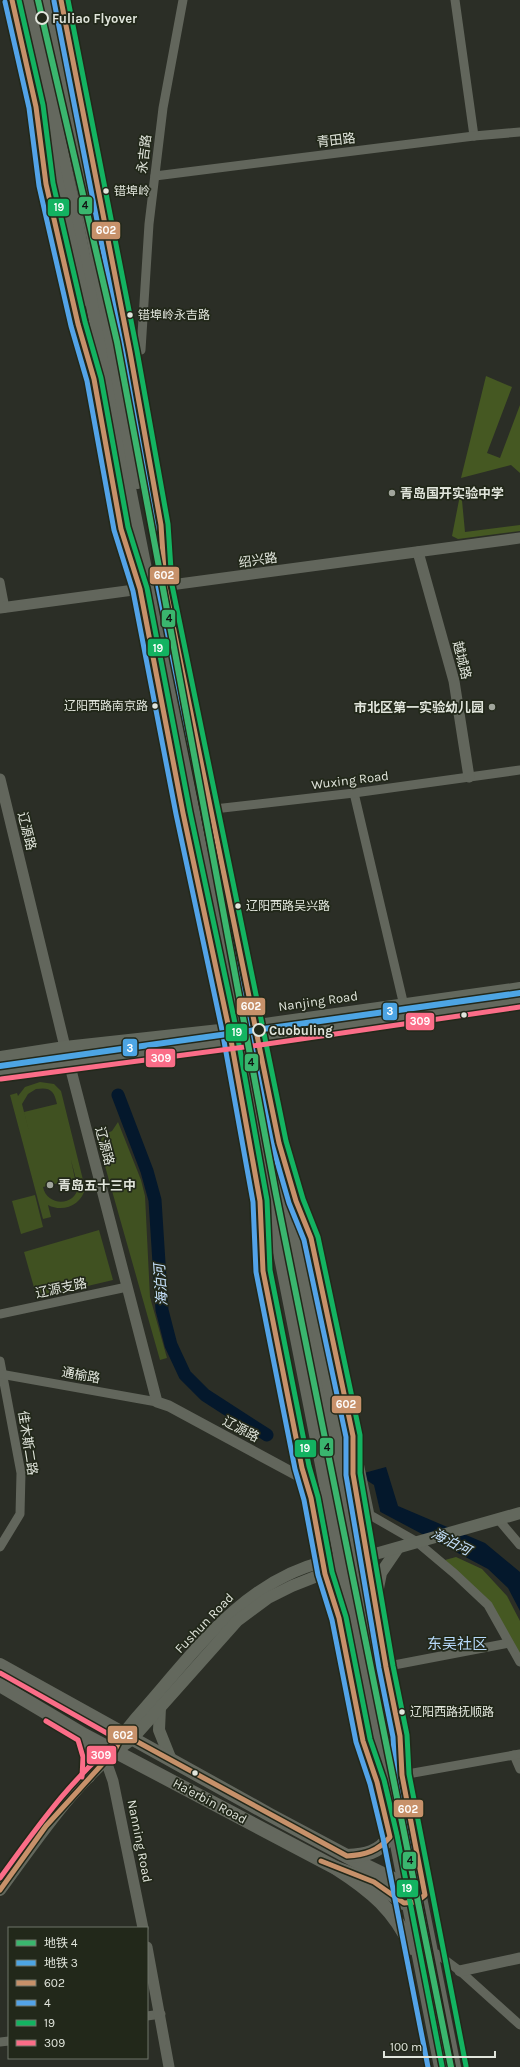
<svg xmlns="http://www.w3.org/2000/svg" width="520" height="2067" viewBox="0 0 520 2067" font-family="Karla,'Noto Sans SC',sans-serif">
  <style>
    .green { fill: #405121; fill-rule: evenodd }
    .forest { fill: #455822 }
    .water { fill: #04182c }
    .pier { fill: #2b2e26 }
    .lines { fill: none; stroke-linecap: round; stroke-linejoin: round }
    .river { stroke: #04182c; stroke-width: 13 }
    .minor { stroke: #62665c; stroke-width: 9 }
    .tertiary { stroke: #62665c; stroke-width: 11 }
    .secondary { stroke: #63685d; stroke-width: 12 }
    .primary { stroke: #62655b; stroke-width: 14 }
    .trunk { stroke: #64685e; stroke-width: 14 }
    .bus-1-casing { stroke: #22281a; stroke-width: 8 }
    .bus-2-casing { stroke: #22281a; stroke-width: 8 }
    .bus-3-casing { stroke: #22281a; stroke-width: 8 }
    .bus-4-casing { stroke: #22281a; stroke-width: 8 }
    .bus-1 { stroke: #c7916a; stroke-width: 5 }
    .bus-2 { stroke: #53a3e8; stroke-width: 5 }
    .bus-3 { stroke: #13b361; stroke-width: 5 }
    .bus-4 { stroke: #fb6d88; stroke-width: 5 }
    .metro-1-casing { stroke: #22281a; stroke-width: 9 }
    .metro-2-casing { stroke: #22281a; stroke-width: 9 }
    .metro-1 { stroke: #3ab66e; stroke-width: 6 }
    .metro-2 { stroke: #4da5e4; stroke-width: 6 }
    .stop-dot { fill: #22281a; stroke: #e1e5dc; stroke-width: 2 }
    .bus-dot { fill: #e1e5dc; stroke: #22281a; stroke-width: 1.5 }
    .poi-dot { fill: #a1a59c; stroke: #22281a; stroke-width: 1.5 }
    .labels { text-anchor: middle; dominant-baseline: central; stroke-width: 3.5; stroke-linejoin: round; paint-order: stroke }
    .bus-label { font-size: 12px; fill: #e1e5dc; stroke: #22281a; text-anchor: start }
    .stop-label { font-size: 13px; font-weight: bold; fill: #e1e5dc; stroke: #22281a; text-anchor: start }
    .street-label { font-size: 13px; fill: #e1e5dc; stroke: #22281a }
    .poi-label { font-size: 13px; font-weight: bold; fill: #e1e5dc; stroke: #22281a; text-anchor: start }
    .water-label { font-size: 14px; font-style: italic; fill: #c7e3ff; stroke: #22281a }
    .quarter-label { font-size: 15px; fill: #b7d9fb; stroke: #22281a }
    .line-badge { stroke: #22281a; stroke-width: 1.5 }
    .badge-label { font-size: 11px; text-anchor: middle; font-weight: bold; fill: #fff }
    .pale-badge-label { font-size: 11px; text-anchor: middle; font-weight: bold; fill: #111 }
  </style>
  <rect width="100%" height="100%" fill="#2b2e26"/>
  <g class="green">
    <path d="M40,1082L54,1084L61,1091L85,1188C82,1205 63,1213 48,1205L51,1217L43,1219L10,1095L17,1093L18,1096L25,1087ZM36,1089C50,1087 54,1090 57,1104L24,1112L40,1175L22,1104L28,1094ZM71,1160L78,1187C76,1206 47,1207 43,1187L75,1179Z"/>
    <polygon points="118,1122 141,1180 145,1196 150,1297 167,1358 160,1360 99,1145 103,1135 112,1131"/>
    <polygon points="35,1195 43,1227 21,1234 12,1201"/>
    <polygon points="99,1230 113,1280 37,1298 24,1252"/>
  </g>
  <g class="forest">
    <polygon points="486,376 512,387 487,453 500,458 520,405 520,473 511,465 461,478"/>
    <polygon points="461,490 465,532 520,525 520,531 458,539 452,536"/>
    <polygon points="456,1557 482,1569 507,1596 520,1621 520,1655 489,1601 445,1560"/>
  </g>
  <polygon class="water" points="386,1467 398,1506 485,1543 520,1572 520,1611 508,1588 488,1569 373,1508 364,1473"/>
  <polygon class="pier" points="363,1478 374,1485 381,1515 372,1510"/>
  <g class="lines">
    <polyline class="river" points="118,1095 147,1171 155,1200 162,1310 171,1345 185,1375 205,1395 267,1435"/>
    <g class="minor">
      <polyline points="455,0 474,136"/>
      <polyline points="155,176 474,136 520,132"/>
      <polyline points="130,352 141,350 149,224 163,108 183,0"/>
      <polyline points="0,582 5,608"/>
      <polyline points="354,793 405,1010"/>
      <polyline points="188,812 354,793 520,770"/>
      <polyline points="0,1314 127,1287"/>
      <polyline points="0,1361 21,1473 20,1514 0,1547"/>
      <polyline points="0,1374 157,1402"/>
      <polyline points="358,1458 370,1515 417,1542 455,1574 488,1605 520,1662"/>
      <polyline points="498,1519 520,1545"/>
      <polyline points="394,1665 509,1643"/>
      <polyline points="514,1755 520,1769"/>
      <polyline points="402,1775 520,1754"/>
      <polyline points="437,1954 460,1971 520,2025"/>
      <polyline points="147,2016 161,2014"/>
      <polyline points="0,2042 9,2041"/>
    </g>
    <g class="tertiary">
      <polyline points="418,552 454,681 469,777"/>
      <polyline points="0,608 520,538"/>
      <polyline points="0,779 65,1047 157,1402 169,1406 306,1480"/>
      <polyline points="106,1761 113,1781 143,1928"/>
      <polyline points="147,1947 169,2067"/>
      <polyline points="460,1971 520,1958"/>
    </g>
    <g class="secondary">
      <polyline points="0,1057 65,1047 229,1029 520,988"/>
      <polyline points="0,1072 259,1038 520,1000"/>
      <polyline points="376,1598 381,1573 398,1548"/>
      <polyline points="160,1707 159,1730 171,1760"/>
      <polyline points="84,1735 90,1756 89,1777"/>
      <path d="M119,1741L123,1734L136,1718C190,1658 240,1583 322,1562C331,1559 341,1559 349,1559"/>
      <path d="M0,1890C39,1837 78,1777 132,1739L237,1621L268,1598L292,1586L368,1556L520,1513"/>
    </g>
    <g class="primary">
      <polyline points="12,0 36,107 46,184 78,324 94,379 121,529 140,589 183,813 229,1029 260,1201 263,1271 302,1468 311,1498 325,1574 339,1618 363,1741 377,1782 384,1814"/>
      <polyline points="61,0 130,352 161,525 165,586 279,1143 296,1201 311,1238 323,1286 353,1436 353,1474 356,1490"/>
      <polyline points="375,1595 386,1667 400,1736 402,1775 406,1792"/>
    </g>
    <g class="trunk">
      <polyline points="29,0 76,220 441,2067"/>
      <polyline points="45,0 93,235 137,482"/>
      <polyline points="36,107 52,162 83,300"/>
      <polyline points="84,113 86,158"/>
      <polyline points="212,859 454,2067"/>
      <polyline points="296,1201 300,1235 373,1609"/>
      <polyline points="0,1665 270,1815 356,1861 410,1887"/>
      <path d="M0,1685L84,1735L336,1868C372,1891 394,1910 412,1948"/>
      <path d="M347,1856C366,1855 378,1853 390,1837"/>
      <polyline points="336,1868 374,1882 404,1903 414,1902"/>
    </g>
    <defs>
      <g id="bus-1">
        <polyline points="61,0 130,352 161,525 165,586 279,1143 296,1201 311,1238 353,1436 353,1474 386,1667 400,1736 402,1775 425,1895 416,1902 404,1903 374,1882 321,1861"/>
        <path d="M0,1890L46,1826L115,1750L123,1734L347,1856C365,1855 378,1851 390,1837L377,1782L363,1741L339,1618L325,1574L311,1498L302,1468L263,1271L260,1201L229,1029L183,813L140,589L121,529L94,379L78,324L46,184L36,107L12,0"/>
      </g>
      <g id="bus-2">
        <polyline points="54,1 123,353 154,526 158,587 272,1144 289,1203 304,1240 346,1437 346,1475 379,1668 393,1737 395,1776 452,2067"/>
        <polyline points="5,2 29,108 39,186 71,326 87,381 114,530 133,591 176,814 222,1030 253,1202 256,1272 295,1469 304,1500 318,1575 332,1620 356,1742 370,1784 383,1838 428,2067"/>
      </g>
      <g id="bus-3">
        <polyline points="19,0 43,105 53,183 85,322 101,378 128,527 147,588 190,812 236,1028 267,1200 270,1270 309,1466 318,1497 332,1572 346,1617 370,1739 384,1780 397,1835 442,2066"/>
        <polyline points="68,0 137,351 168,524 172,585 286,1141 303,1199 318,1237 360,1435 360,1473 393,1666 407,1735 409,1774 466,2066"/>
      </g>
      <g id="bus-4">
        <polyline points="1,1079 260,1045 520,1007"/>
        <path d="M0,1673L119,1740C71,1778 36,1829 0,1878"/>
        <polyline points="46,1721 78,1740 83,1757 82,1777"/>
      </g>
    </defs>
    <use href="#bus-1" class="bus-1-casing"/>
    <use href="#bus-2" class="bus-2-casing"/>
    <use href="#bus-3" class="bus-3-casing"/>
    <use href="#bus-4" class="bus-4-casing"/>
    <use href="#bus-1" class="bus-1"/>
    <use href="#bus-2" class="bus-2"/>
    <use href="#bus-3" class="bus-3"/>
    <use href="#bus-4" class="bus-4"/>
    <defs>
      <polyline id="metro-1" points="38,0 117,342 276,1194 451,2067"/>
      <polyline id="metro-2" points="0,1066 520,993"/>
    </defs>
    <use href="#metro-1" class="metro-1-casing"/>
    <use href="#metro-2" class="metro-2-casing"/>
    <use href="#metro-1" class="metro-1"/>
    <use href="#metro-2" class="metro-2"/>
  </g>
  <g class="stop-dot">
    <circle cx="42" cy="18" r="6"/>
    <circle cx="259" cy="1030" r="6"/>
  </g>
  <g class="bus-dot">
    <circle cx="106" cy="191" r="3.5"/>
    <circle cx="130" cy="315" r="3.5"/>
    <circle cx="155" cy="706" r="3.5"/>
    <circle cx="238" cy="906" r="3.5"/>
    <circle cx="464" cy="1015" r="3.5"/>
    <circle cx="402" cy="1712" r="3.5"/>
    <circle cx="195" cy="1773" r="3.5"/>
  </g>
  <g class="poi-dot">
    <circle cx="392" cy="493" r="4"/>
    <circle cx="492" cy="707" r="4"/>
    <circle cx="50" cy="1185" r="4"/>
  </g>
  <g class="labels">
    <g class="bus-label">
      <text x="114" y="191">错埠岭</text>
      <text x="138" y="315">错埠岭永吉路</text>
      <text x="148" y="706" text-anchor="end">辽阳西路南京路</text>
      <text x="246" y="906">辽阳西路吴兴路</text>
      <text x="410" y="1712">辽阳西路抚顺路</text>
    </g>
    <g class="stop-label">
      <text x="52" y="18">Fuliao Flyover</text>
      <text x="269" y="1030">Cuobuling</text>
    </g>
    <g class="street-label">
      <text transform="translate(336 140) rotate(-7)">青田路</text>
      <text transform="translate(144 154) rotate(-83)">永吉路</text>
      <text transform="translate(258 560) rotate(-8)">绍兴路</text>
      <text transform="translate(462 660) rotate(76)">越城路</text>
      <text transform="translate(350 780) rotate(-7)">Wuxing Road</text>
      <text transform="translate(27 831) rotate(76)">辽源路</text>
      <text transform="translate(318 1001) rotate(-8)">Nanjing Road</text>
      <text transform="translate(105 1146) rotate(75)">辽源路</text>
      <text transform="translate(61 1288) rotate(-12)">辽源支路</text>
      <text transform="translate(81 1375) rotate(10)">通榆路</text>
      <text transform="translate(241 1429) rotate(28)">辽源路</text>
      <text transform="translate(28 1443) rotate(81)">佳木斯二路</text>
      <text transform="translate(204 1623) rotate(-46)">Fushun Road</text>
      <text transform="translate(210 1801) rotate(28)">Ha'erbin Road</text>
      <text transform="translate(140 1841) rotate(79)">Nanning Road</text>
    </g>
    <g class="poi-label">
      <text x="400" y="493">青岛国开实验中学</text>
      <text x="484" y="707" text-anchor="end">市北区第一实验幼儿园</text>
      <text x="58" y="1185">青岛五十三中</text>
    </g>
    <g class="water-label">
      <text transform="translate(161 1285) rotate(-94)">海泊河</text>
      <text transform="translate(451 1542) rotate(27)">海泊河</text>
    </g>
    <g class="quarter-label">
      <text x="457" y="1644">东吴社区</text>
    </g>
  </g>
  <g class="line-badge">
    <rect x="78" y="196" width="15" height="19" rx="4" fill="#3ab66e"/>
    <rect x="47" y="198" width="23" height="19" rx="4" fill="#13b361"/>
    <rect x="91" y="221" width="30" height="19" rx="4" fill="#c7916a"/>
    <rect x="149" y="566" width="31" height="19" rx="4" fill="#c7916a"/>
    <rect x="161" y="609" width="15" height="19" rx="4" fill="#3ab66e"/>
    <rect x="147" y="638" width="23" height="19" rx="4" fill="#13b361"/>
    <rect x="236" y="997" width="30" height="19" rx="4" fill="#c7916a"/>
    <rect x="382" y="1002" width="16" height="19" rx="4" fill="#4da5e4"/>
    <rect x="405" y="1012" width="30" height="19" rx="4" fill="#fb6d88"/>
    <rect x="225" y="1023" width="23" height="19" rx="4" fill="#13b361"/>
    <rect x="122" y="1038" width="16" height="19" rx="4" fill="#4da5e4"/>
    <rect x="145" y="1048" width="31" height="20" rx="4" fill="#fb6d88"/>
    <rect x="244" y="1053" width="15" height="19" rx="4" fill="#3ab66e"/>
    <rect x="331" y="1395" width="31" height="19" rx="4" fill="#c7916a"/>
    <rect x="319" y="1437" width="15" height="20" rx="4" fill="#3ab66e"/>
    <rect x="294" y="1439" width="23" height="19" rx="4" fill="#13b361"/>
    <rect x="107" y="1725" width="31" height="19" rx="4" fill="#c7916a"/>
    <rect x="86" y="1745" width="31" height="20" rx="4" fill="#fb6d88"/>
    <rect x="393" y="1799" width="31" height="19" rx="4" fill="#c7916a"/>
    <rect x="402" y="1851" width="15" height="19" rx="4" fill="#3ab66e"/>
    <rect x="396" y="1879" width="23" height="19" rx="4" fill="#13b361"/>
  </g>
  <g class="badge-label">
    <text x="59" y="211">19</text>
    <text x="106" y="234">602</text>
    <text x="164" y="579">602</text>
    <text x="158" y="652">19</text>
    <text x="251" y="1010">602</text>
    <text x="390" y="1015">3</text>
    <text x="420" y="1025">309</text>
    <text x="237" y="1036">19</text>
    <text x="130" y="1052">3</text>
    <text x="161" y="1062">309</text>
    <text x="346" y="1408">602</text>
    <text x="305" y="1452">19</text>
    <text x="123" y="1739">602</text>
    <text x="101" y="1759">309</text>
    <text x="408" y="1813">602</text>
    <text x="407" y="1892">19</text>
  </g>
  <g class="pale-badge-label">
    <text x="85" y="209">4</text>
    <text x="169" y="622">4</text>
    <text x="251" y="1066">4</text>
    <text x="327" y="1451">4</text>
    <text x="410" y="1864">4</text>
  </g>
  <rect x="8" y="1927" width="140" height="132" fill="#22281a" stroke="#6e7468"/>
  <rect x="16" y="1940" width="20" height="6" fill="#3ab66e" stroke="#6e7468"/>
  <text x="44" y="1947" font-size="12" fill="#e1e5dc">地铁 4</text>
  <rect x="16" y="1960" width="20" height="6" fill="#4da5e4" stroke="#6e7468"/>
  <text x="44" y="1967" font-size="12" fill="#e1e5dc">地铁 3</text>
  <rect x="16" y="1980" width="20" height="6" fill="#c7916a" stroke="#6e7468"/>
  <text x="44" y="1987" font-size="12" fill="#e1e5dc">602</text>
  <rect x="16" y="2000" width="20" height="6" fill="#53a3e8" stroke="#6e7468"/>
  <text x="44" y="2007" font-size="12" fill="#e1e5dc">4</text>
  <rect x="16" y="2020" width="20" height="6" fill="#13b361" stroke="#6e7468"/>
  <text x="44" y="2027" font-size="12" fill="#e1e5dc">19</text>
  <rect x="16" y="2040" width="20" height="6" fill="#fb6d88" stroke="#6e7468"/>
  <text x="44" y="2047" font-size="12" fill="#e1e5dc">309</text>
  <path d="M384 2051v6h111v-6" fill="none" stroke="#e1e5dc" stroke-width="2"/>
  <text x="390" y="2051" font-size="12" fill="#e1e5dc" stroke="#22281a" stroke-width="3" paint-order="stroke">100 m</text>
</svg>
